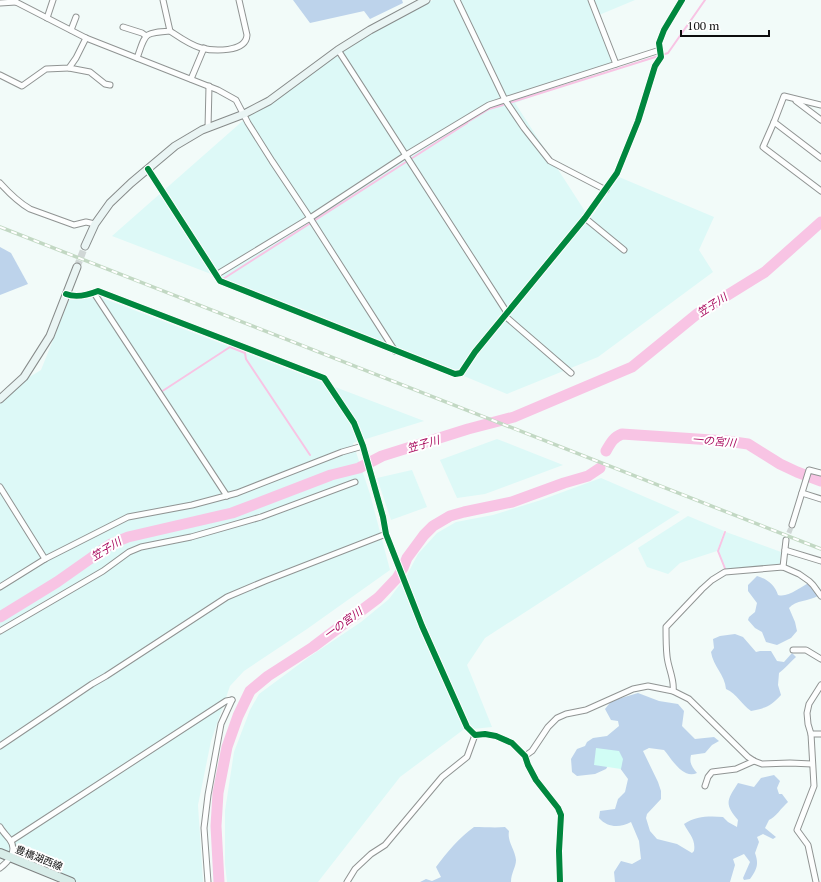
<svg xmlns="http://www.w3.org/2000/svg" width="821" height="882" viewBox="0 0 821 882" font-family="'PT Serif','Noto Sans JP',serif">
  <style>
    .farmland { fill: #ddf9f7 }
    .forest { fill: #bdd3eb }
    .sand { fill: #d1fdf5 }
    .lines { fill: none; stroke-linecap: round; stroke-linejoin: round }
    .stream { stroke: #f8c4e4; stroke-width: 2 }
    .river { stroke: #f8c4e4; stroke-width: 11 }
    .street-tunnel { stroke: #d0d7d6; stroke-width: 5; stroke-dasharray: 5 2.5; stroke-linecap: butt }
    .secondary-tunnel { stroke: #d0d7d6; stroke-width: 7; stroke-dasharray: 7 3.5; stroke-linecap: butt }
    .street-casing { stroke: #909493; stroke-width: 7 }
    .secondary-casing { stroke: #878b8a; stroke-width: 9 }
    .primary-casing { stroke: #7d8181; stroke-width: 10 }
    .street { stroke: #fdfefe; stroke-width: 5 }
    .secondary { stroke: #eaf5f4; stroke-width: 7 }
    .primary { stroke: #d8ede9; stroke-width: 8 }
    .rail-casing { stroke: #c2d8c3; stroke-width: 3.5 }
    .rail { stroke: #fff; stroke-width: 2; stroke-dasharray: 6; stroke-linecap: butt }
    .cycleway-casing { stroke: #fff; stroke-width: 8 }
    .cycleway { stroke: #00873e; stroke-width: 6 }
    .labels { text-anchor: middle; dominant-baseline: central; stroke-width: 4; stroke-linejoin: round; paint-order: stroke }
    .street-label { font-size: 10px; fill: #0d0d0d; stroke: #fff }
    .water-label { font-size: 11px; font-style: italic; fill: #a90c5f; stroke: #fff }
  </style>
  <rect width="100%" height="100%" fill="#f2fbf9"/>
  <g class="farmland">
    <polygon points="433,0 635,0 599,15 616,64 515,103 590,219 619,177 714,217 699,250 713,272 598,357 507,394 313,313 112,236 246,118 338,50 371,30"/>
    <polygon points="100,297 424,421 353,443 370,494 390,570 307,629 244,671 230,686 211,741 198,805 203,882 76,882 0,854 0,395 41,370 69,300"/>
    <polygon points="497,439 563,465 485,494 457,498 440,460"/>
    <polygon points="412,470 427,507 391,520 377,478"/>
    <polygon points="601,478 680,512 485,638 467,665 492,727 463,730 400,777 318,882 227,882 225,864 225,811 234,752 250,710 259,694 309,657 361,622 389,599 407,575 418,554 437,533 456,522 493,515 541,500"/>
    <polygon points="688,516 724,531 717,551 680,563 668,574 647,567 638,548"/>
    <polygon points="726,532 781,552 780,563 778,565 726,570 718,551"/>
  </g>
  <g class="forest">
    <polygon points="293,0 402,0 403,3 370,19 364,11 310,23"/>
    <polygon points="0,247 11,253 28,284 0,295"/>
    <path d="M757,576C767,579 775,585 778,595C788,598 800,587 809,583L818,596C810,601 795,600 789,608L795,622L797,631L791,638L777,645L766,642L762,632L755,628L748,620L749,617L755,612L757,603L748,591V585Z"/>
    <path d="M735,634L743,637L756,652L760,651H771L777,661L784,662L792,653L796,657C790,662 786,668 779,673L778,685L781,695C771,706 766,708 751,711C741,704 737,694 726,689C725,675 713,666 711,652L714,648L713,639L720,636Z"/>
    <path d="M638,693L659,701L678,704L684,711L682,726L695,739L714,737L719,741L712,745L705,753L691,755C689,763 692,767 697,773C683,780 671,758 664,750L649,748L643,751L658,782L661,791V799L647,814L646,818L650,831L657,839L677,844L692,853L694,851C696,839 689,834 684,824C696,816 709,816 723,817L728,822L737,827L738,820C724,804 727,800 738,783L754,787L761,778L774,775L780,781L777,788L779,794H782L788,802C782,807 775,818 769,820L765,828L776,837L773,839L763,834L757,837L759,842L755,853C759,864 757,869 750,879L744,880L743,878L750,862L744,854L733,859L735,865L730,882H615L614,872L621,861L632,864L641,859L639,841L631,822C620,828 608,828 599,818L600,811L615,809L618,799L625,792L628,779L617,764L611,761L606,769L595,774L577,776L572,772L571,759L577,749L585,746L587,742L593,738L607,736L619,726L618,721L611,720L605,709L613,699H618Z"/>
    <path d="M474,827C485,827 495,828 505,827L509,831C507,842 515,849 516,860C516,867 511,873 511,882H420L426,879L432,881L441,877L436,867C447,852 459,838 474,827Z"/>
  </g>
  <polygon class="sand" points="596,748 619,751 623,759 621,769 594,765"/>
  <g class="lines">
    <g class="stream">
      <polyline points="509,103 668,53 705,0"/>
      <polyline points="466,123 489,109 503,105"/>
      <polyline points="223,279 467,123"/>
      <polyline points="161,392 230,347 245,353 246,359 310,455"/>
      <polyline points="725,532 718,551 726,571"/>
    </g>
    <g class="river">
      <path d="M606,451C611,442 614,437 622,434L727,441L748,444L780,464L797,472L821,481"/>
      <polyline points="0,617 57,582 111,544 128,537 232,513 331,475 359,468 382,456 468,429 514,417 632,367 697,314 765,272 821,222"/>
      <polyline points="219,882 216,826 218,793 227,747 238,716 250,691 268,676 313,647 378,598 397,578 403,568 407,558 424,535 433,526 450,516 464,512 512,502 564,483 588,476 600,468"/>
    </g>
    <polyline class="street-tunnel" points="786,540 792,525"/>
    <polyline class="secondary-tunnel" points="77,267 85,246"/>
    <defs>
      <g id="street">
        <polyline points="12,0 86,38 218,90 236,100 248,123 272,161 310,218 395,351"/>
        <polyline points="457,0 505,100 524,128 550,161 606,190"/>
        <polyline points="591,0 616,64"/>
        <polyline points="0,3 16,2"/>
        <polyline points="47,18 53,0"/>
        <polyline points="123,27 142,33 146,36"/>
        <polyline points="71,30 76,17"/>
        <path d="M170,31C179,37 190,45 201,48C213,51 246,53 247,35L239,0"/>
        <polyline points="338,50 506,311 505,316"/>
        <path d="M137,58C146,33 143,33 170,31L163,0"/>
        <polyline points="69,68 90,72 105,84 110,85"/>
        <polyline points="0,75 22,86 46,69 69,68 76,58 86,38"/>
        <polyline points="191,79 204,48"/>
        <polyline points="796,101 821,120"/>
        <polyline points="821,105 784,96 774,122 763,147 821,191"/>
        <polyline points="774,122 821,158"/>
        <polyline points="208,128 209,86"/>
        <polyline points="148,169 220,281 455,374 461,373 475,352 585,218 617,173 638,121 655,66 661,57 659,43 664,30 682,0"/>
        <path d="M0,183C9,193 18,202 30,209L74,225L86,222L95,224"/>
        <polyline points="585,218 624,250"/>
        <polyline points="216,275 310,218 406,155 489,105 660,50"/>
        <polyline points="94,293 227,496"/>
        <path d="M66,294C76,298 88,295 98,291L324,378L354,423L363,446L383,517L386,534L422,626L467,727L475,735L485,734L496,736L512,743L525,756L528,765L536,780L558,808L561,815L559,851L560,882"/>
        <polyline points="505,316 571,373"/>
        <polyline points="0,487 45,559"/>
        <polyline points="802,493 821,499"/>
        <polyline points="792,525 809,470 821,473"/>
        <polyline points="785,550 821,561"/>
        <polyline points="783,567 786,540"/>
        <polyline points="0,587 45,559 128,517 192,505 237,493 342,452 363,446"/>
        <polyline points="0,631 103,571 129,552 141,547 191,537 261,517 355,482"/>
        <polyline points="793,650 806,650 821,659"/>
        <path d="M673,691C675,680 668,668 667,656C666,647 666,637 666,627L702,589L712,580L725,572L783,567L799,574L809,581L813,585L821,596"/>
        <polyline points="811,734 821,734"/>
        <polyline points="0,746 92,684 106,676 227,597 265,581 386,534"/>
        <polyline points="525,756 532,751 548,727 557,718 566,714 586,710 633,689 648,686 673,691 689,699 748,757 754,761 762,764 790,763 812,764"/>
        <polyline points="705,786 708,777 712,772 736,769 754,761"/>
        <path d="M0,827C3,832 7,836 10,840C18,851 8,862 0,868"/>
        <polyline points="11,841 226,701 232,700"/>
        <polyline points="208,882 204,828 208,795 221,724 232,700"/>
        <polyline points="347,882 355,869 371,854 385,845 442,777 467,757 475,735"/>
        <polyline points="816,882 808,845 797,830 814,786 811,734 808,724 807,713 809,704 821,685"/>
      </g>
      <g id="secondary">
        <polyline points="85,246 95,224 110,203 131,183 175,146 202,130 244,114 269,101 338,50 370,30 426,0"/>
        <polyline points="0,399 24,377 50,336 77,267"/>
      </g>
      <polyline id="primary" points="0,853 71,882"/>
    </defs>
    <use href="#street" class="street-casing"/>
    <use href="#secondary" class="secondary-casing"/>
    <use href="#primary" class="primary-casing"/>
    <use href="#street" class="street"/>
    <use href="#secondary" class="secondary"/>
    <use href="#primary" class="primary"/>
    <defs>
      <polyline id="rail" points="0,227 821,549"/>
    </defs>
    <use href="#rail" class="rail-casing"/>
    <use href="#rail" class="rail"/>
    <defs>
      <g id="cycleway">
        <polyline points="148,169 220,281 455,374 461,373 475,352 585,218 617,173 638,121 655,66 661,57 659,43 664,30 682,0"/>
        <path d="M66,294C76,298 88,295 98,291L324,378L354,423L363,446L383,517L386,534L422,626L467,727L475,735L485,734L496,736L512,743L525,756L528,765L536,780L558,808L561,815L559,851L560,882"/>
      </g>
    </defs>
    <use href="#cycleway" class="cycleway-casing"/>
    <use href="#cycleway" class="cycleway"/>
  </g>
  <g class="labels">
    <g class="street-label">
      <text transform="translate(39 858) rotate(22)">豊橋湖西線</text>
    </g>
    <g class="water-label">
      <text transform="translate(712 305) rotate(-33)">笠子川</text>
      <text transform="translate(714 441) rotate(5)">一の宮川</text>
      <text transform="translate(423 444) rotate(-16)">笠子川</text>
      <text transform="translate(106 549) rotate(-31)">笠子川</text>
      <text transform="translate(343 623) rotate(-36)">一の宮川</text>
    </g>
  </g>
  <path d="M681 30v6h88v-6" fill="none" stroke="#0d0d0d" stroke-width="2"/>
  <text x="687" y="30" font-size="12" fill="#0d0d0d" stroke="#ffffff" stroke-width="3" paint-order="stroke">100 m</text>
</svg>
